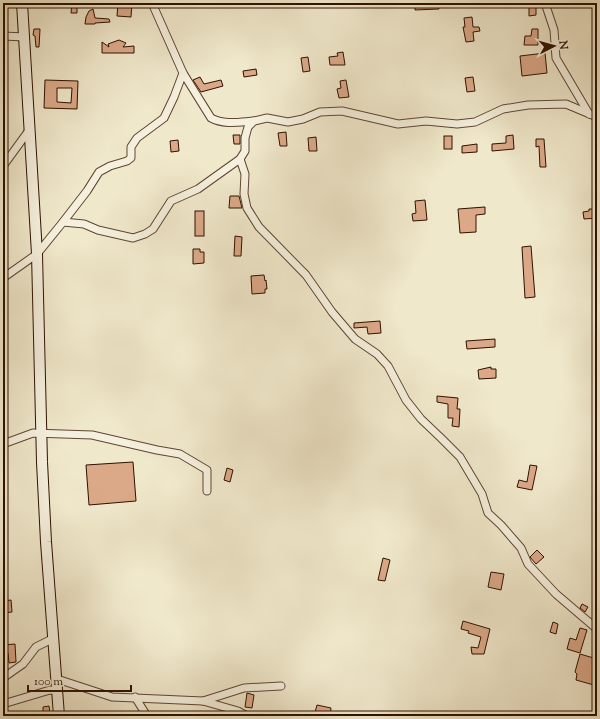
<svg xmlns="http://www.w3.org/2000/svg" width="600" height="719" viewBox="0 0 600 719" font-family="'Sorts Mill Goudy',serif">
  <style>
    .building { fill: #dba988; stroke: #2e1000; fill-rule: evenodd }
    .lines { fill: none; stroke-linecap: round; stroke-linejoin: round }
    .street-casing { stroke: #5e4633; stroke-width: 9 }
    .secondary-casing { stroke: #2e1000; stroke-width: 12 }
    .street { stroke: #f5f0dd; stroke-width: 7 }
    .secondary { stroke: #f5f0dd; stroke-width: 10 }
  </style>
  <rect width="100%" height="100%" fill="#f0e8cb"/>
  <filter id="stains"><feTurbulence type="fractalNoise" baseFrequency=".005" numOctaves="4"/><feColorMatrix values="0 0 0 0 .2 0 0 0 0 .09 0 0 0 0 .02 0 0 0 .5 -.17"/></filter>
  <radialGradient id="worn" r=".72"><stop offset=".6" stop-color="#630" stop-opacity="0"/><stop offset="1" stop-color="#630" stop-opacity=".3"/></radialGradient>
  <g class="building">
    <polygon points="72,3 77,3 77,13 71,13"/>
    <polygon points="118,3 132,3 131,17 117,16"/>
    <polygon points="415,3 439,3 439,9 415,10"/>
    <polygon points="529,7 536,7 536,15 529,16"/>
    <polygon points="93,9 95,18 109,19 110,22 95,23 95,24 85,24 86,17 89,11"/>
    <polygon points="472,17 473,27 479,27 480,31 473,32 474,41 466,42 463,27 465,27 464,18"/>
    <polygon points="34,29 40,29 39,47 36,47 35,36 33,35"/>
    <polygon points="532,29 538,29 538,45 524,45 525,36 531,36"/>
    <polygon points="119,40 126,43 123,47 134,46 134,53 102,53 102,42 109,47 108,44"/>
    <polygon points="343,52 345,65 330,65 329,57 338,56 337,53"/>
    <polygon points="545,53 547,73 522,76 520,56"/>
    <polygon points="308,57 310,71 303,72 301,58"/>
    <polygon points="256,69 257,75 244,77 243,71"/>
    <polygon points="200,77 204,84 221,80 223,86 201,92 193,80"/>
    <polygon points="473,77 475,91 467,92 465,78"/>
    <path d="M45,80L78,81L77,109L44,108ZM57,88H72L71,103L57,102Z"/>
    <polygon points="346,80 349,97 339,98 337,89 341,88 340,81"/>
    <polygon points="286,132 287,146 280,146 278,133"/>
    <polygon points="233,135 240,135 240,144 234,144"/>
    <polygon points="513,135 514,149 492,151 492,144 506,143 506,136"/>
    <rect x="444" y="136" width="8" height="13"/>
    <polygon points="316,137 317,151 309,151 308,138"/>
    <polygon points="536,139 544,139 546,167 540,167 539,146 536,147"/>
    <polygon points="178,140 179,151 171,152 170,141"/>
    <polygon points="477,144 477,152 462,153 462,146"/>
    <polygon points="230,196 239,196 242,208 229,208"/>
    <polygon points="425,200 427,220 413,221 412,214 416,213 415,201"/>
    <polygon points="485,207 485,214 476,215 476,232 460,233 458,209"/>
    <polygon points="589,209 595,209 595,210 597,210 597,218 584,219 583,212 589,211"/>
    <rect x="195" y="211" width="9" height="25"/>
    <polygon points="235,236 242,237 241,256 234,256"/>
    <polygon points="531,246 535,297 525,298 522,247"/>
    <polygon points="193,249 200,249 200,252 204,252 204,263 193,264"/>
    <polygon points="264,275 265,281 266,280 267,289 265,289 265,293 252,294 251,276"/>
    <polygon points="380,321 381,333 368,334 367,327 354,328 354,323"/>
    <polygon points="495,339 495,347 467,349 466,341"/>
    <polygon points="491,367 491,369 496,369 496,378 479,379 478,370"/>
    <polygon points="437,396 458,398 457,409 460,409 459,427 452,426 453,418 448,418 448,404 437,402"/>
    <polygon points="133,462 136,501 89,505 86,465"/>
    <polygon points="530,465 537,466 532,490 517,487 519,480 527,482"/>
    <polygon points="227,468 233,470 230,482 224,480"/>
    <polygon points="537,550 544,557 536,564 530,557"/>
    <polygon points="383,558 390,560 385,581 378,580"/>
    <polygon points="491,572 504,574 501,590 488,587"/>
    <polygon points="11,600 12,612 3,613 3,601"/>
    <polygon points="582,604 588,607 585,612 580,608"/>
    <polygon points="463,621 490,629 484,654 472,654 471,647 478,648 481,637 468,633 469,631 461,629"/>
    <polygon points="553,622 558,624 556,634 550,632"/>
    <polygon points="580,628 587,630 580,653 567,649 570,638 576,640"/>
    <polygon points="15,644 16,662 9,663 8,653 3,653 3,645"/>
    <polygon points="580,654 597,659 597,673 594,685 576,680 577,674 575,672"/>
    <polygon points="247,693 254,695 252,708 245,707"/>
    <polygon points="317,705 331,708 330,716 314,716"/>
    <polygon points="49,706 50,713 43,713 43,707"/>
  </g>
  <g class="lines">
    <defs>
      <g id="street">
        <path d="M152,3L183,73L211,118C224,125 239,122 254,121"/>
        <polyline points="545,3 554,30 556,58 589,114"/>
        <polyline points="3,36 25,37"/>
        <polyline points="240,159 245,174 244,194 247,208 259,227 306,275 332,312 355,339 377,354 388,366 406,400 421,419 441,438 460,457 482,494 488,513 501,525 521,548 528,564 556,594 597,629"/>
        <polyline points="3,166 30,129"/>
        <polyline points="63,222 87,191 99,172 110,166 127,161 131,158 131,147 137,138 164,118 174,97 183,73"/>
        <polyline points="3,278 37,254 63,222 84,224 98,230 133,238 145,234 153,229 171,201 198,189 240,159 245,151 245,138 248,127 254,121 267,118 288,122 303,119 320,112 342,111 398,124 426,121 457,124 475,122 503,109 528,105 566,104 597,117"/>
        <polyline points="3,444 33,433 92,435 157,450 180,454 207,470 207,491"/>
        <polyline points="3,678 23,664 36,647 54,638"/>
        <polyline points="57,679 112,697 203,701 238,711 247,716"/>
        <polyline points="135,697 147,716"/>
        <polyline points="203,701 244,688 281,686"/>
        <polyline points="3,704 50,690 57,691"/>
      </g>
      <polyline id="secondary" points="22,3 37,254 42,462 46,542 59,716"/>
    </defs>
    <use href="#street" class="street-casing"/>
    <use href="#secondary" class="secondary-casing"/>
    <use href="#street" class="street"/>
    <use href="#secondary" class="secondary"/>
  </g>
  <rect width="600" height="719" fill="none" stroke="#f0e8cb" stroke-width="16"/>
  <rect x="4" y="4" width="592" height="711" fill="none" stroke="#2e1000" stroke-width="2"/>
  <rect x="8" y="8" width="584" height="703" fill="none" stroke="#2e1000"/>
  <g transform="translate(554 46) rotate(84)" stroke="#f5f0dd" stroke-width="3" paint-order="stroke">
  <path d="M0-3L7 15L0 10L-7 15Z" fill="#2e1000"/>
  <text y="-6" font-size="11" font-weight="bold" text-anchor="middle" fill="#2e1000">N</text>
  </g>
  <path d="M28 685v6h103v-6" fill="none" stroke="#2e1000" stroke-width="2"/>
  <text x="34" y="685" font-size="12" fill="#2e1000" stroke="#f5f0dd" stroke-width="3" paint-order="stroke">100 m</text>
  <rect width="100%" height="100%" filter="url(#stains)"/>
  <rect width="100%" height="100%" fill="url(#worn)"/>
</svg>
